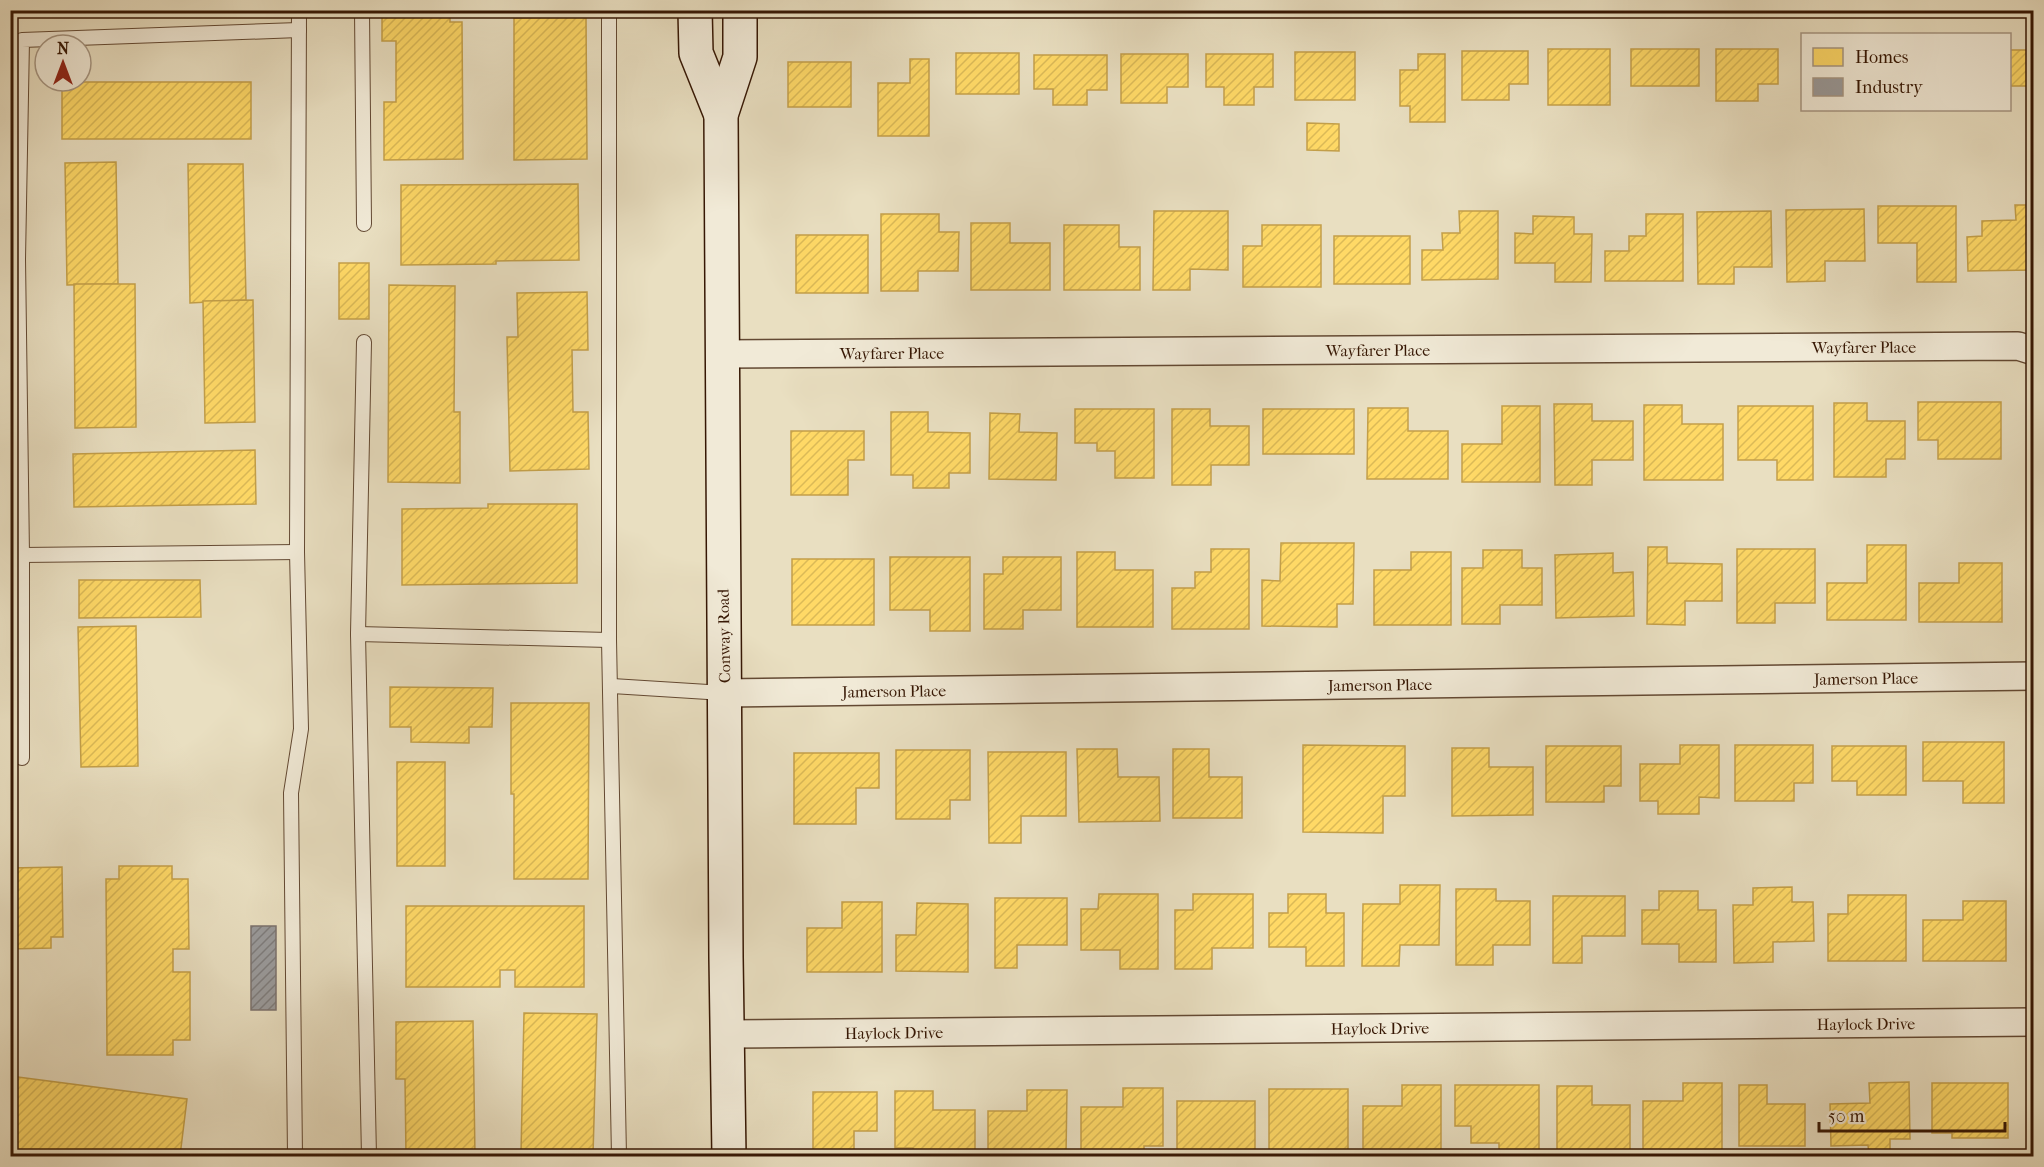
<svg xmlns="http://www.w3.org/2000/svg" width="2044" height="1167" viewBox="0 0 2044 1167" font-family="'IM FELL French Canon',serif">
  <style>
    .homes { fill: url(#homes-hatch); stroke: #c39f49; stroke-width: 1.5 }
    .industry { fill: url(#industry-hatch); stroke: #7b726c; stroke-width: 1.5 }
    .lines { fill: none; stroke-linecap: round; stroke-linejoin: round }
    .lane-casing { stroke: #634933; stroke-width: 16 }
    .street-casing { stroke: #634933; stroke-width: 30 }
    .secondary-casing { stroke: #361704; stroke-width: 36 }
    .lane { stroke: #f1ead7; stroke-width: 14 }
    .street { stroke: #f1ead7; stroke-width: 27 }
    .secondary { stroke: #f1ead7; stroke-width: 33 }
    .labels { text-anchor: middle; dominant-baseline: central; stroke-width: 6; stroke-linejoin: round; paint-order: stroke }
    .street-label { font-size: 16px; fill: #361704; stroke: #f1ead7 }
  </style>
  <defs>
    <pattern id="homes-hatch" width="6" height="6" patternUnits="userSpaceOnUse" patternTransform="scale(1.5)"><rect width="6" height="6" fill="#ffd966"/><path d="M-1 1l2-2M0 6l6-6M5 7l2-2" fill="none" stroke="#dbba57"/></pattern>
    <pattern id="industry-hatch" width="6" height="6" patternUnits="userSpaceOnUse" patternTransform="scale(1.5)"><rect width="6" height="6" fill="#999"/><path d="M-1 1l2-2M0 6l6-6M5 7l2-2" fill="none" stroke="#7e7c7b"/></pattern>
  </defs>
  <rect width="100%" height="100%" fill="#e9dfc1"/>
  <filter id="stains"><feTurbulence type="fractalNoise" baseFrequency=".00333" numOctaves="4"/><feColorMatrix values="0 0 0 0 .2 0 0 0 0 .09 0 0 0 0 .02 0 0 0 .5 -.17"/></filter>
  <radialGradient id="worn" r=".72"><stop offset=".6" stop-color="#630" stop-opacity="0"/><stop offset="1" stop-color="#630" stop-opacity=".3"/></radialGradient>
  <g class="homes">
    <polygon points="382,10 450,10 450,22 462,22 463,159 384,160 384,102 396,102 396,41 382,41"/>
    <polygon points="586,17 587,159 514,160 514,18"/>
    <rect x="1548" y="49" width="62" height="56"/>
    <rect x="1631" y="49" width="68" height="37"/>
    <polygon points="1716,49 1778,49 1778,84 1758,84 1758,101 1716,101"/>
    <rect x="2010" y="50" width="24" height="36"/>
    <polygon points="1462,51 1528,51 1528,84 1509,84 1509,100 1462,100"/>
    <rect x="1295" y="52" width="60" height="48"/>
    <rect x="956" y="53" width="63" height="41"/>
    <polygon points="1121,54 1188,54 1188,87 1167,87 1167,103 1121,103"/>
    <polygon points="1206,54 1273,54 1273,87 1254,87 1254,105 1224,105 1224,87 1206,87"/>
    <polygon points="1418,54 1445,54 1445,122 1410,122 1410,106 1400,106 1400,70 1418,70"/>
    <polygon points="1034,55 1107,55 1107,90 1087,90 1087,105 1053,105 1053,89 1034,89"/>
    <polygon points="910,59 929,59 929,136 878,136 878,83 910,83"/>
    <rect x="788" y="62" width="63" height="45"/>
    <rect x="62" y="82" width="189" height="57"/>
    <polygon points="1307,123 1339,124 1339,151 1307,150"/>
    <polygon points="116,162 118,284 67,285 65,163"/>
    <polygon points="188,164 243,164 246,300 190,303"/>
    <polygon points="578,184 579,260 496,261 496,264 401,265 401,185"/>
    <polygon points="2015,205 2034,205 2034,270 1968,271 1967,237 1982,236 1982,221 2016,220"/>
    <polygon points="1878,206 1956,206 1956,282 1917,282 1917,243 1878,243"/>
    <polygon points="1864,209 1865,261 1825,261 1825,281 1787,282 1786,210"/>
    <polygon points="1154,211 1228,211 1228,270 1190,269 1190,290 1153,290"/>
    <polygon points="1459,211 1498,211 1498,279 1422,280 1422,250 1443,250 1442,233 1460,233"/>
    <polygon points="1771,211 1772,267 1734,267 1734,284 1698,284 1697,212"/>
    <polygon points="881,214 939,214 939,232 959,232 958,271 918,271 918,291 881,291"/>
    <polygon points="1646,214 1683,214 1683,281 1605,281 1605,251 1629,251 1629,236 1646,236"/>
    <polygon points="1533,216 1574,217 1574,234 1592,234 1591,282 1555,282 1555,263 1515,263 1515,233 1533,234"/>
    <polygon points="971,223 1010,223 1010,243 1050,243 1050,290 971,290"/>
    <polygon points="1064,225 1119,225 1119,247 1140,247 1140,290 1064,290"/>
    <polygon points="1262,225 1321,225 1321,287 1243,287 1243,246 1262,246"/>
    <rect x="796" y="235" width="72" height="58"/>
    <rect x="1334" y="236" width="76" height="48"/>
    <rect x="339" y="263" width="30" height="56"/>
    <polygon points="74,284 135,284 136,427 75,428"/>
    <polygon points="389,285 455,286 454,412 460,412 460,483 388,482"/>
    <polygon points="587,292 588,350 572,350 573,412 588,412 589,469 510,471 507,337 518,337 517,293"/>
    <polygon points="253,300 255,422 205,423 203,301"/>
    <polygon points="1918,402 2001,402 2001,459 1938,459 1938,440 1918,440"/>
    <polygon points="1834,403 1867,403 1867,421 1905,421 1905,459 1886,459 1886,477 1834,477"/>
    <polygon points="1554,404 1592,404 1592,421 1633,421 1633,460 1592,460 1592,485 1555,485"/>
    <polygon points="1644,405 1682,405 1682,424 1723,424 1723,480 1644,480"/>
    <polygon points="1502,406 1540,406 1540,482 1462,482 1462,444 1502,444"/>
    <polygon points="1738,406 1813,406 1813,480 1777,480 1777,460 1738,460"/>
    <polygon points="1368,408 1408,408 1408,431 1448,431 1448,479 1367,479"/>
    <polygon points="1075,409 1154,409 1154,478 1115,478 1115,451 1097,451 1097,443 1075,443"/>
    <polygon points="1172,409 1210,409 1210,426 1249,426 1249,465 1211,465 1211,485 1172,485"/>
    <rect x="1263" y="409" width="91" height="45"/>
    <polygon points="891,412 928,412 928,432 970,433 970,473 949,473 949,488 913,488 913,475 891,475"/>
    <polygon points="990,413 1020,414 1019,432 1057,433 1056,480 989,479"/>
    <polygon points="791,431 864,431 864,460 848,460 848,495 791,495"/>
    <polygon points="255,450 256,504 74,507 73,454"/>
    <polygon points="488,504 577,504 577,583 402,585 402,509 488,508"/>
    <polygon points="1281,543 1354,543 1353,604 1337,604 1337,627 1262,626 1262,580 1280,581"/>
    <polygon points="1867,545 1906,545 1906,620 1827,620 1827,583 1867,583"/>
    <polygon points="1648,547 1667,547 1667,563 1722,564 1722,601 1685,601 1685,625 1647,624"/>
    <polygon points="1211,549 1249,549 1249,629 1172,629 1172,588 1195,588 1195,572 1211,572"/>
    <polygon points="1737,549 1815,549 1815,603 1775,603 1775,623 1737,623"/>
    <polygon points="1483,550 1522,550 1522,568 1542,568 1542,605 1500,605 1500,624 1462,624 1462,568 1483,568"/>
    <polygon points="1077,552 1115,552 1115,570 1153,570 1153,627 1077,627"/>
    <polygon points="1411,552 1451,552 1451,625 1374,625 1374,570 1411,570"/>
    <polygon points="1613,553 1613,573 1633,572 1634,616 1556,618 1555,555"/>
    <polygon points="890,557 970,557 970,631 930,631 930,610 890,610"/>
    <polygon points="1003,557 1061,557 1061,610 1023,610 1023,629 984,629 984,574 1003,574"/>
    <rect x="792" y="559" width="82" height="66"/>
    <polygon points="1959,563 2002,563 2002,622 1919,622 1919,583 1959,583"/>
    <polygon points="79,580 200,580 201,617 79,618"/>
    <polygon points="136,626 138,766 81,767 78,627"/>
    <polygon points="390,687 493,688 492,727 469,727 469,743 411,742 411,727 390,727"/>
    <polygon points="511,703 589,703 588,879 514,879 514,794 511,794"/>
    <polygon points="1923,742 2004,742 2004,803 1963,803 1963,781 1923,781"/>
    <polygon points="1303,745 1405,746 1405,796 1383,796 1383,833 1303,832"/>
    <polygon points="1680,745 1719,745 1719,798 1699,797 1699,814 1658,814 1658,801 1640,801 1640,764 1680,764"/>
    <polygon points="1735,745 1813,745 1813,783 1794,783 1794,801 1735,801"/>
    <polygon points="1546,746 1621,746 1621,786 1604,786 1604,802 1546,802"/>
    <polygon points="1832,746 1906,746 1906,795 1857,795 1857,781 1832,781"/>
    <polygon points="1452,748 1489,748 1489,767 1533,767 1533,815 1452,816"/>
    <polygon points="1077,749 1117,749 1118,777 1159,777 1160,821 1079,822"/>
    <polygon points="1173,749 1209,749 1209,777 1242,777 1242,818 1173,818"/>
    <polygon points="896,750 970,750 970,800 950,800 950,819 896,819"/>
    <polygon points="988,752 1066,752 1066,816 1021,816 1021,843 989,843"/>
    <polygon points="794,753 879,753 879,788 856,788 856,824 794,824"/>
    <rect x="397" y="762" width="48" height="104"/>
    <polygon points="119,866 172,866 172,879 188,879 189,949 173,949 173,972 190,972 190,1040 173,1040 173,1055 107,1055 106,879 119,879"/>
    <polygon points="62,867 63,937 51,937 51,948 10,949 10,868"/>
    <polygon points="1400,885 1440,885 1439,945 1400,945 1399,966 1362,966 1363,904 1400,904"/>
    <polygon points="1792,887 1792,902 1813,902 1814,941 1773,942 1773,962 1734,963 1733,905 1753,905 1753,888"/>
    <polygon points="1456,889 1496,889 1496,901 1530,901 1530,945 1493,945 1493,965 1456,965"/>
    <polygon points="1659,891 1698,891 1698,910 1716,910 1716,962 1679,962 1679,944 1642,944 1642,910 1659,910"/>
    <polygon points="1099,894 1158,894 1158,969 1120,969 1120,950 1081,950 1081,909 1098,909"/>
    <polygon points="1193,894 1253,894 1253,948 1212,948 1212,969 1175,969 1175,910 1193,910"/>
    <polygon points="1288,894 1326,894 1326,913 1344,913 1344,966 1306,966 1306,947 1269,947 1269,913 1288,913"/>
    <polygon points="1848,895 1906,895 1906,961 1828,961 1828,914 1848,914"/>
    <polygon points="1553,896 1625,896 1625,936 1582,936 1582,963 1553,963"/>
    <polygon points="995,898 1067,898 1067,945 1017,945 1017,968 995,968"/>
    <polygon points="1963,901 2006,901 2006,961 1923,961 1923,920 1963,920"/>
    <polygon points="842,902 882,902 882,972 807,972 807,928 842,928"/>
    <polygon points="917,903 968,904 968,972 896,971 896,935 916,935"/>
    <polygon points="406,906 584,906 584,987 515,987 515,970 500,970 500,987 406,987"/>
    <polygon points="524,1013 597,1014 593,1155 521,1153"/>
    <polygon points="473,1021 475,1156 406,1156 405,1079 396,1079 396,1022"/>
    <polygon points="10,1076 187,1099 180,1156 10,1156"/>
    <polygon points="1909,1082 1910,1139 1890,1139 1890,1156 1869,1156 1868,1145 1831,1146 1830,1104 1870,1103 1869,1083"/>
    <polygon points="1683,1083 1722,1083 1722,1156 1643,1156 1643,1101 1683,1101"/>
    <polygon points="1932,1083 2008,1083 2008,1138 1952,1138 1952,1133 1932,1133"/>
    <polygon points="1402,1085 1441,1085 1441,1156 1363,1156 1363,1106 1402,1106"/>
    <polygon points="1455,1085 1539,1085 1539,1156 1499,1156 1499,1143 1471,1143 1471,1126 1455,1126"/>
    <polygon points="1739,1085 1767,1085 1767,1104 1805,1104 1805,1146 1739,1146"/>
    <polygon points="1557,1086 1592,1086 1592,1105 1630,1105 1630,1153 1557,1153"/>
    <polygon points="1123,1088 1163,1088 1163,1146 1144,1146 1144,1156 1081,1156 1081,1107 1123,1107"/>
    <polygon points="1269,1089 1348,1089 1348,1153 1305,1153 1305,1156 1269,1156"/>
    <polygon points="1027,1090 1067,1090 1066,1156 988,1156 988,1111 1027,1111"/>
    <polygon points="895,1091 933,1091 933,1110 975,1110 975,1150 956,1150 956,1156 913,1156 913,1148 895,1148"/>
    <polygon points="813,1092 877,1092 877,1131 854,1131 854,1156 813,1156"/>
    <rect x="1177" y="1101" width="78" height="55"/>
  </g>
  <rect class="industry" x="251" y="926" width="25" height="84"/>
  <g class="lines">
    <defs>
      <g id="lane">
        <polyline points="362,10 364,224"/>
        <polyline points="609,10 609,640 619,1156"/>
        <polyline points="364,342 358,634 369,1156"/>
        <polyline points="22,555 297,552"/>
        <polyline points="358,634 609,640"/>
        <polyline points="612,686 724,693"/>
        <polyline points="22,758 22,555 18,259 22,40 299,30"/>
        <polyline points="295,1156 291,793 301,729 297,552 299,10"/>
      </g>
      <g id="street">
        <path id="s1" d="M721,354L2018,346L2034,351"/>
        <path id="s2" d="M724,693L2034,676"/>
        <path id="s3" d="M728,1034L2034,1022"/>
      </g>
      <g id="secondary">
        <polyline points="695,10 696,53 721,115"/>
        <polyline points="729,1156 726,957 721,115 740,57 740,10"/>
      </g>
    </defs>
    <use href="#lane" class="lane-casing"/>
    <use href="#street" class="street-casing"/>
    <use href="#secondary" class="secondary-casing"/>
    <use href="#lane" class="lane"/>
    <use href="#street" class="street"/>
    <use href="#secondary" class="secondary"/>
  </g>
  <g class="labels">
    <g class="street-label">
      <text stroke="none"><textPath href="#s1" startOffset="1143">Wayfarer Place</textPath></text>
      <text stroke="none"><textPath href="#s1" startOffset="657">Wayfarer Place</textPath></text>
      <text stroke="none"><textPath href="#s1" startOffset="171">Wayfarer Place</textPath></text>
      <text transform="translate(724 636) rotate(-91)">Conway Road</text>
      <text stroke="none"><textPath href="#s2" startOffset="1142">Jamerson Place</textPath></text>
      <text stroke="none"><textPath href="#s2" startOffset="656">Jamerson Place</textPath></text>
      <text stroke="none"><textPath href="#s2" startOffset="170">Jamerson Place</textPath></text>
      <text stroke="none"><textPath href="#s3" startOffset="1138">Haylock Drive</textPath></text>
      <text stroke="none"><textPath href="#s3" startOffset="652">Haylock Drive</textPath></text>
      <text stroke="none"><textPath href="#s3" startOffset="166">Haylock Drive</textPath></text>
    </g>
  </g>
  <rect width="2044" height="1167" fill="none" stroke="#e9dfc1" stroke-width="36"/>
  <rect x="12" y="12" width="2020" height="1143" fill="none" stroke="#361704" stroke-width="3"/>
  <rect x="18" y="18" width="2008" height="1131" fill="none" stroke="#361704" stroke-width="1.5"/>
  <rect x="1801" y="33" width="210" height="78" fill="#f1ead7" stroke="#a69683" stroke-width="1.5"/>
  <rect x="1813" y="48" width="30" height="18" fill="#ffd966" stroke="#a69683" stroke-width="1.5"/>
  <text x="1855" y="63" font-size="18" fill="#361704">Homes</text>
  <rect x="1813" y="78" width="30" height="18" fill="#999999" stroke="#a69683" stroke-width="1.5"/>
  <text x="1855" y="93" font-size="18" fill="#361704">Industry</text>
  <g transform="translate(63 63)"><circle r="28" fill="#f1ead7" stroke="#a69683" stroke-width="1.5"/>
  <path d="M0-4.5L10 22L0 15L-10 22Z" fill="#8f2418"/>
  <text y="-9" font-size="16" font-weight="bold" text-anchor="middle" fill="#361704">N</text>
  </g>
  <path d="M1819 1122v9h186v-9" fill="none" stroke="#361704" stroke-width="3"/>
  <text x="1828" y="1122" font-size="18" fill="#361704" stroke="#f1ead7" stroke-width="4.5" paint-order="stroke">50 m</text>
  <rect width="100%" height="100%" filter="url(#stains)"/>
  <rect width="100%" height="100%" fill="url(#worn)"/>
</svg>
